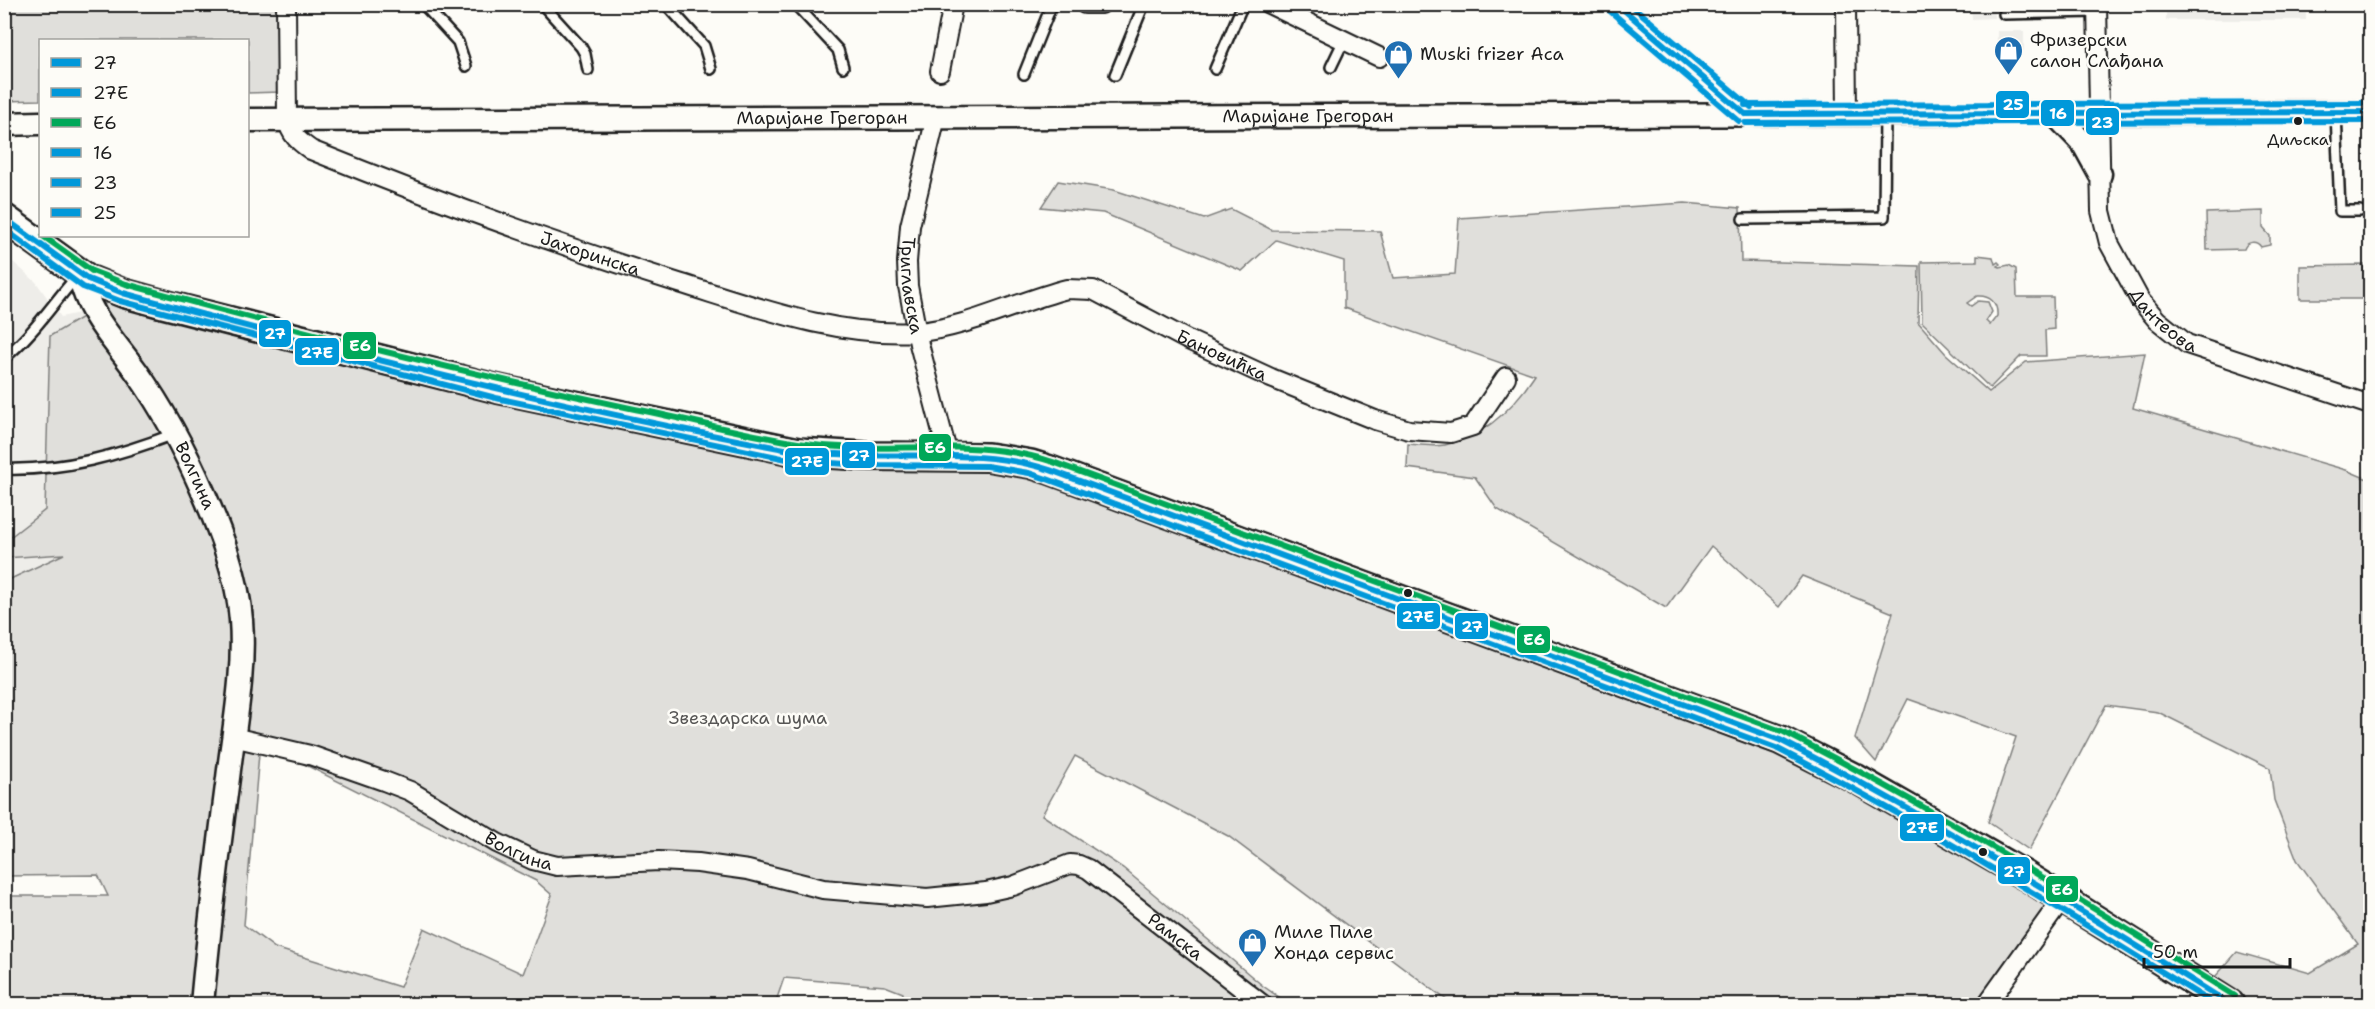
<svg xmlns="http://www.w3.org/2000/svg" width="2375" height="1009" viewBox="0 0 2375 1009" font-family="'Shantell Sans',sans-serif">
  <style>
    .built { fill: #eeede9 }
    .green { fill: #e0dfdb; stroke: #7e7e7c; stroke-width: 1.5; fill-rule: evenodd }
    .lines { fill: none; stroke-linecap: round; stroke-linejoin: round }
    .service-casing { stroke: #1c1c1c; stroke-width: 14 }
    .minor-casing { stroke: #1c1c1c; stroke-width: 22 }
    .tertiary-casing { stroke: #1c1c1c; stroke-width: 27 }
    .secondary-casing { stroke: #1c1c1c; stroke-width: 32 }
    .service { stroke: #fdfcf7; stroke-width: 9 }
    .minor { stroke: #fdfcf7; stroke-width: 18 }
    .tertiary { stroke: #fdfcf7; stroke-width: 22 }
    .secondary { stroke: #fdfcf7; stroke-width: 27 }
    .bus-1-casing { stroke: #fdfcf7; stroke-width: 10 }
    .bus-2-casing { stroke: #fdfcf7; stroke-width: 10 }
    .bus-3-casing { stroke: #fdfcf7; stroke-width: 10 }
    .bus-4-casing { stroke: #fdfcf7; stroke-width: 10 }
    .bus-5-casing { stroke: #fdfcf7; stroke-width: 10 }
    .bus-6-casing { stroke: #fdfcf7; stroke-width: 10 }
    .bus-1 { stroke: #0098da; stroke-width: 6 }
    .bus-2 { stroke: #0098da; stroke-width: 6 }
    .bus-3 { stroke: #00a859; stroke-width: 6 }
    .bus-4 { stroke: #0098da; stroke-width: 6 }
    .bus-5 { stroke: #0098da; stroke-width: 6 }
    .bus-6 { stroke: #0098da; stroke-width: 6 }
    .bus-dot { fill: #1c1c1c; stroke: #fdfcf7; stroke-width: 2 }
    .labels { text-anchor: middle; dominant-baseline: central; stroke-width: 5; stroke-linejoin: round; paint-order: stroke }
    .bus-label { font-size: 16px; fill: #1c1c1c; stroke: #fdfcf7 }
    .poi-label { font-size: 18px; fill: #1c1c1c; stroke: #fdfcf7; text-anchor: start }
    .street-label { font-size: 18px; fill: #1c1c1c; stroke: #fdfcf7 }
    .park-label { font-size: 18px; fill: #575655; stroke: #fdfcf7 }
    .line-badge { stroke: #fdfcf7; stroke-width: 2 }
    .badge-label { font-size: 16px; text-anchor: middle; font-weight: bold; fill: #fff }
  </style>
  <rect width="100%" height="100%" fill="#fdfcf7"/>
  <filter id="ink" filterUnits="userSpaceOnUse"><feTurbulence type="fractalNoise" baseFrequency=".0167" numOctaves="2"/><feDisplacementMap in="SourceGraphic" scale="12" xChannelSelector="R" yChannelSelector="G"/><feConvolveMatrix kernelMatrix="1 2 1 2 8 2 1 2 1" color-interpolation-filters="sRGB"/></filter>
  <g filter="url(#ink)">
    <g class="built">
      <polygon points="1971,5 1993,5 1994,18 1972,19"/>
      <polygon points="2162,5 2306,5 2306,20 2166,20 2166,12"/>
      <rect x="1997" y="31" width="27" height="20"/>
      <polygon points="4,254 36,282 61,317 84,312 145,425 5,699"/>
    </g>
    <g class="green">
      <polygon points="4,5 279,5 280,92 248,93 248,40 40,40 40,100 5,101"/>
      <rect x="1860" y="5" width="78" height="4"/>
      <path d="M1058,181L1114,190L1204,219L1231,209L1272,230L1380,231L1393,278L1455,274L1459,218L1685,203L1740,208L1741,261L1919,266L1918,322L1946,354L1989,392L2026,362L2145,353L2133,408L2346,470L2370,480V1004H2253L2214,978L2237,952L2310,973L2358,944L2297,860L2274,800L2270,768L2158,712L2106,705L2029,850L1988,822L2016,737L1908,699L1876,762L1855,738L1893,613L1802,576L1779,607L1711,546L1666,608L1497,509L1475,477L1407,468L1408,444C1420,445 1434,447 1445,445C1485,437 1514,407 1535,375L1344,308V261L1276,240L1242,271L1103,213L1041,207Z"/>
      <path d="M2263,211V228L2270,236V245L2261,247C2256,240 2247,241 2244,249L2207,250L2206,213Z"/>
      <path d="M1977,255L1993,257L1995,264L1998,262L2000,264L1998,266L2000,267L2009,265L2016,269L2017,297H2053L2054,329L2045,330L2046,356H2021L1990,388L1922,322L1921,262L1977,261ZM1977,296C1990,295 1998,303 1997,316L1990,325L1986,321L1992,312L1988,302L1978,301L1971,306L1967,303Z"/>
      <polygon points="2364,265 2365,299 2300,299 2300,266"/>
      <path d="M118,296L518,399L1036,478L1756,736L2054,906L1985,1004H1452L1228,836L1075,756L1042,815L1123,868L1263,986L1289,1004H901L903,993L885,986L784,978L775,1004H5V896H108L98,875L5,876L4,582L64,554L5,558V541L45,510L50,336ZM260,742L536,881L552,895L523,974L424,928L400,987L275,948L244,925Z"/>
    </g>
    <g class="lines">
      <defs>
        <g id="service">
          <polyline points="423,4 458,42 466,66"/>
          <polyline points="542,4 581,47 585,54 588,70"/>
          <polyline points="666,4 704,46 711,69"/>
          <polyline points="795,4 838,50 843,67"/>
          <polyline points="2004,14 2097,12"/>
          <polyline points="1331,67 1344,40"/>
          <polyline points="1215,69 1243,4"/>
          <polyline points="1024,74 1052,4"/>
          <polyline points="1115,75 1144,4"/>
          <polyline points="2336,112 2340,211 2360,211"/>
          <polyline points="1743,219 1884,217 1885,115"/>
          <path d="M4,358C33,335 53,303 78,275"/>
          <path d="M4,469C64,471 119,455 174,434"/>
        </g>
        <g id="minor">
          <path id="s1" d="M286,4L287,119C291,135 298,141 311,150C432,199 555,244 679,283C757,307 836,337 918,332C966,328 1019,301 1067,289L1093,290L1186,339L1271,378L1375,420L1409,430L1451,433L1473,426L1506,377"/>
          <polyline points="1085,4 1101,4"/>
          <polyline points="1269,4 1379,57"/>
          <polyline points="1846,4 1847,115"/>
          <path id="s2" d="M2097,4L2101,211L2109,243L2140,300L2157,320L2187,344L2370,405"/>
          <polyline points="940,71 953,4"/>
          <path id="s3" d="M936,117L910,226L907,262L908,286L919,344L948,455"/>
          <path id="s4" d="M233,737L310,755L384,781L410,791L497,843L533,860L557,866L659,861L698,863L748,870L823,889L927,898L986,892L1013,886L1070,864L1079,865L1088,869L1262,1004"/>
          <polyline points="1987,1004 2063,898"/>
        </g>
        <g id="tertiary">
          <polyline points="1616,4 1745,114"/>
          <polyline points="2054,113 2083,143 2100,174"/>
          <path id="s5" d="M248,120L2370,112"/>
          <polyline points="4,124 40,123"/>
          <path id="s6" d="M79,274C89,317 111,336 136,371C163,409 185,450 204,494C221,533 238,577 241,620C245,672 234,727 228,778C218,854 209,929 202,1004"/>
        </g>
        <polyline id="secondary" points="4,218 88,279 123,293 163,304 498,389 798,452 865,456 988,457 1031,464 1050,470 1780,740 1855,778 2026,876 2230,1004"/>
      </defs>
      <use href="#service" class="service-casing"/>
      <use href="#minor" class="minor-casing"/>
      <use href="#tertiary" class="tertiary-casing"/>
      <use href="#secondary" class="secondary-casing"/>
      <use href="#service" class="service"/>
      <use href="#minor" class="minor"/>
      <use href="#tertiary" class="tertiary"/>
      <use href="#secondary" class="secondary"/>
      <defs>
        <path id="bus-1" d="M4,218L88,279L123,293C345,354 569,409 795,451C808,454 823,454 837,454C908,459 982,448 1050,470L1780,740C1935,819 2082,911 2230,1004"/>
        <path id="bus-2" d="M4,229L83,287L120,301L496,398L796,461L865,465L987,466L1029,473L1047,479L1776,748C1927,825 2070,915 2214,1004"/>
        <path id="bus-3" d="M43,236L92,271L126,284C293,330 461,372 630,408C686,419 742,434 798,443C882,456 970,435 1053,462L1784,732C1940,811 2087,904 2235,996"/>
        <g id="bus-4">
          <polyline points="1617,4 1745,114"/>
          <polyline points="1745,114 2370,112"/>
        </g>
        <g id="bus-5">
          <polyline points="1610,11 1739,121"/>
          <polyline points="1745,123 2370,121"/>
        </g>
        <g id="bus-6">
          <polyline points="1630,4 1751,107"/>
          <polyline points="1745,105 2370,103"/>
        </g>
      </defs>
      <use href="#bus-1" class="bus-1-casing"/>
      <use href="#bus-2" class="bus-2-casing"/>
      <use href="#bus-3" class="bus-3-casing"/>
      <use href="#bus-4" class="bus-4-casing"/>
      <use href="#bus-5" class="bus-5-casing"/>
      <use href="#bus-6" class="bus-6-casing"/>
      <use href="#bus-1" class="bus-1"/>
      <use href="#bus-2" class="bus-2"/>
      <use href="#bus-3" class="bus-3"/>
      <use href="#bus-4" class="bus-4"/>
      <use href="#bus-5" class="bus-5"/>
      <use href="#bus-6" class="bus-6"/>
    </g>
  </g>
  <defs>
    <symbol id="shop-pin" viewBox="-11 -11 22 30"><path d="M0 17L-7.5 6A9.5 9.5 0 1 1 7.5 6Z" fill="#1f6fb2" stroke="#fdfcf7"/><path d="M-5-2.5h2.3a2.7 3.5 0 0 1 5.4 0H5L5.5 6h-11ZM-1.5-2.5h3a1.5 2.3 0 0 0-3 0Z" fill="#fff"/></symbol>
  </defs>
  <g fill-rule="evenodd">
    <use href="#shop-pin" x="1992" y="34" width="33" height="45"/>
    <use href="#shop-pin" x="1382" y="38" width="33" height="45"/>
    <use href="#shop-pin" x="1236" y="926" width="33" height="45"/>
  </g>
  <g class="bus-dot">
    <circle cx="2298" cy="121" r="5"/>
    <circle cx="1408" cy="593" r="5"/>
    <circle cx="1983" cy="852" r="5"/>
  </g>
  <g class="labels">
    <g class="bus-label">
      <text x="2298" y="139">Диљска</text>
    </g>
    <g class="poi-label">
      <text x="2030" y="40">Фризерски<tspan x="2030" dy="21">салон Слађана</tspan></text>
      <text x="1420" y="54">Muski frizer Aca</text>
      <text x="1274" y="932">Миле Пиле<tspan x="1274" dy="21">Хонда сервис</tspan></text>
    </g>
    <g class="street-label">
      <text stroke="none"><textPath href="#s5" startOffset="1060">Маријане Грегоран</textPath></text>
      <text stroke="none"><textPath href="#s5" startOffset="574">Маријане Грегоран</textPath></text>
      <text stroke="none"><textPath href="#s1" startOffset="453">Јахоринска</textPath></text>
      <text stroke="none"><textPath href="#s3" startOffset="172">Триглавска</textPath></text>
      <text stroke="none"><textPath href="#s2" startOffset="336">Дантеова</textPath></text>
      <text stroke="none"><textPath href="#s1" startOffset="1118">Бановићка</textPath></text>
      <text stroke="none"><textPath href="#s6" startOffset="234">Волгина</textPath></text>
      <text stroke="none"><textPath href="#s4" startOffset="310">Волгина</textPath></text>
      <text stroke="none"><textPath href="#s4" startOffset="1002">Рамска</textPath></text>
    </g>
    <g class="park-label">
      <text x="748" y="718">Звездарска шума</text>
    </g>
  </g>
  <g class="line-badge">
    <rect x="1995" y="90" width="35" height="29" rx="6" fill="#0098da"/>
    <rect x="2040" y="99" width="35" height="28" rx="6" fill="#0098da"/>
    <rect x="2085" y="107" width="35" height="29" rx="6" fill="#0098da"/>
    <rect x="258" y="319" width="34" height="29" rx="6" fill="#0098da"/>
    <rect x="342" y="331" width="35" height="29" rx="6" fill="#00a859"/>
    <rect x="294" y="337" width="46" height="29" rx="6" fill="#0098da"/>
    <rect x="918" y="433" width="34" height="29" rx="6" fill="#00a859"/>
    <rect x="841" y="441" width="35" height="28" rx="6" fill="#0098da"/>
    <rect x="784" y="447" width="46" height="29" rx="6" fill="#0098da"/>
    <rect x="1396" y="602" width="45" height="28" rx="6" fill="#0098da"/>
    <rect x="1454" y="612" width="35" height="28" rx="6" fill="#0098da"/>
    <rect x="1516" y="625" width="35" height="29" rx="6" fill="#00a859"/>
    <rect x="1899" y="813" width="46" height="29" rx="6" fill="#0098da"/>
    <rect x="1997" y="856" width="34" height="29" rx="6" fill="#0098da"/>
    <rect x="2045" y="875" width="34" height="28" rx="6" fill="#00a859"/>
  </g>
  <g class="badge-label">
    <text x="2013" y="110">25</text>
    <text x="2058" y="119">16</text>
    <text x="2102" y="128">23</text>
    <text x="275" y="339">27</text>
    <text x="360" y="351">E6</text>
    <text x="317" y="358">27E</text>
    <text x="935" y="453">E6</text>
    <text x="859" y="461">27</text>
    <text x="807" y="467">27E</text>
    <text x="1418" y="622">27E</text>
    <text x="1472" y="632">27</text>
    <text x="1534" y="645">E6</text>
    <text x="1922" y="833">27E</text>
    <text x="2014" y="877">27</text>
    <text x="2062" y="895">E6</text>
  </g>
  <rect width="2375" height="1009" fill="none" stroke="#fdfcf7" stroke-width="24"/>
  <rect x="12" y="12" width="2351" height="985" fill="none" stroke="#1c1c1c" stroke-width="2" filter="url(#ink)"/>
  <rect x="39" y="39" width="210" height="198" fill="#fdfcf7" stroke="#a3a29f" stroke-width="1.5"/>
  <rect x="51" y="58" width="30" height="9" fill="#0098da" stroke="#a3a29f" stroke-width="1.5"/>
  <text x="93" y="69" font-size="18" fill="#1c1c1c">27</text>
  <rect x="51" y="88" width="30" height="9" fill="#0098da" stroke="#a3a29f" stroke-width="1.5"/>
  <text x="93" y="99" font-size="18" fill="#1c1c1c">27E</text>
  <rect x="51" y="118" width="30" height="9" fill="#00a859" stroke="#a3a29f" stroke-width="1.5"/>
  <text x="93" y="129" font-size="18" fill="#1c1c1c">E6</text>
  <rect x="51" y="148" width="30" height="9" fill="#0098da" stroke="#a3a29f" stroke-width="1.5"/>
  <text x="93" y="159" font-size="18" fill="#1c1c1c">16</text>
  <rect x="51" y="178" width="30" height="9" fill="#0098da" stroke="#a3a29f" stroke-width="1.5"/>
  <text x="93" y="189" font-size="18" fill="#1c1c1c">23</text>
  <rect x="51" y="208" width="30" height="9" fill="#0098da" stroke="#a3a29f" stroke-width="1.5"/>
  <text x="93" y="219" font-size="18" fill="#1c1c1c">25</text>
  <path d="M2144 958v9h146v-9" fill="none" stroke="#1c1c1c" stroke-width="3"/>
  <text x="2153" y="958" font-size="18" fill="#1c1c1c" stroke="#fdfcf7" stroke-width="4.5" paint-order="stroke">50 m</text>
</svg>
